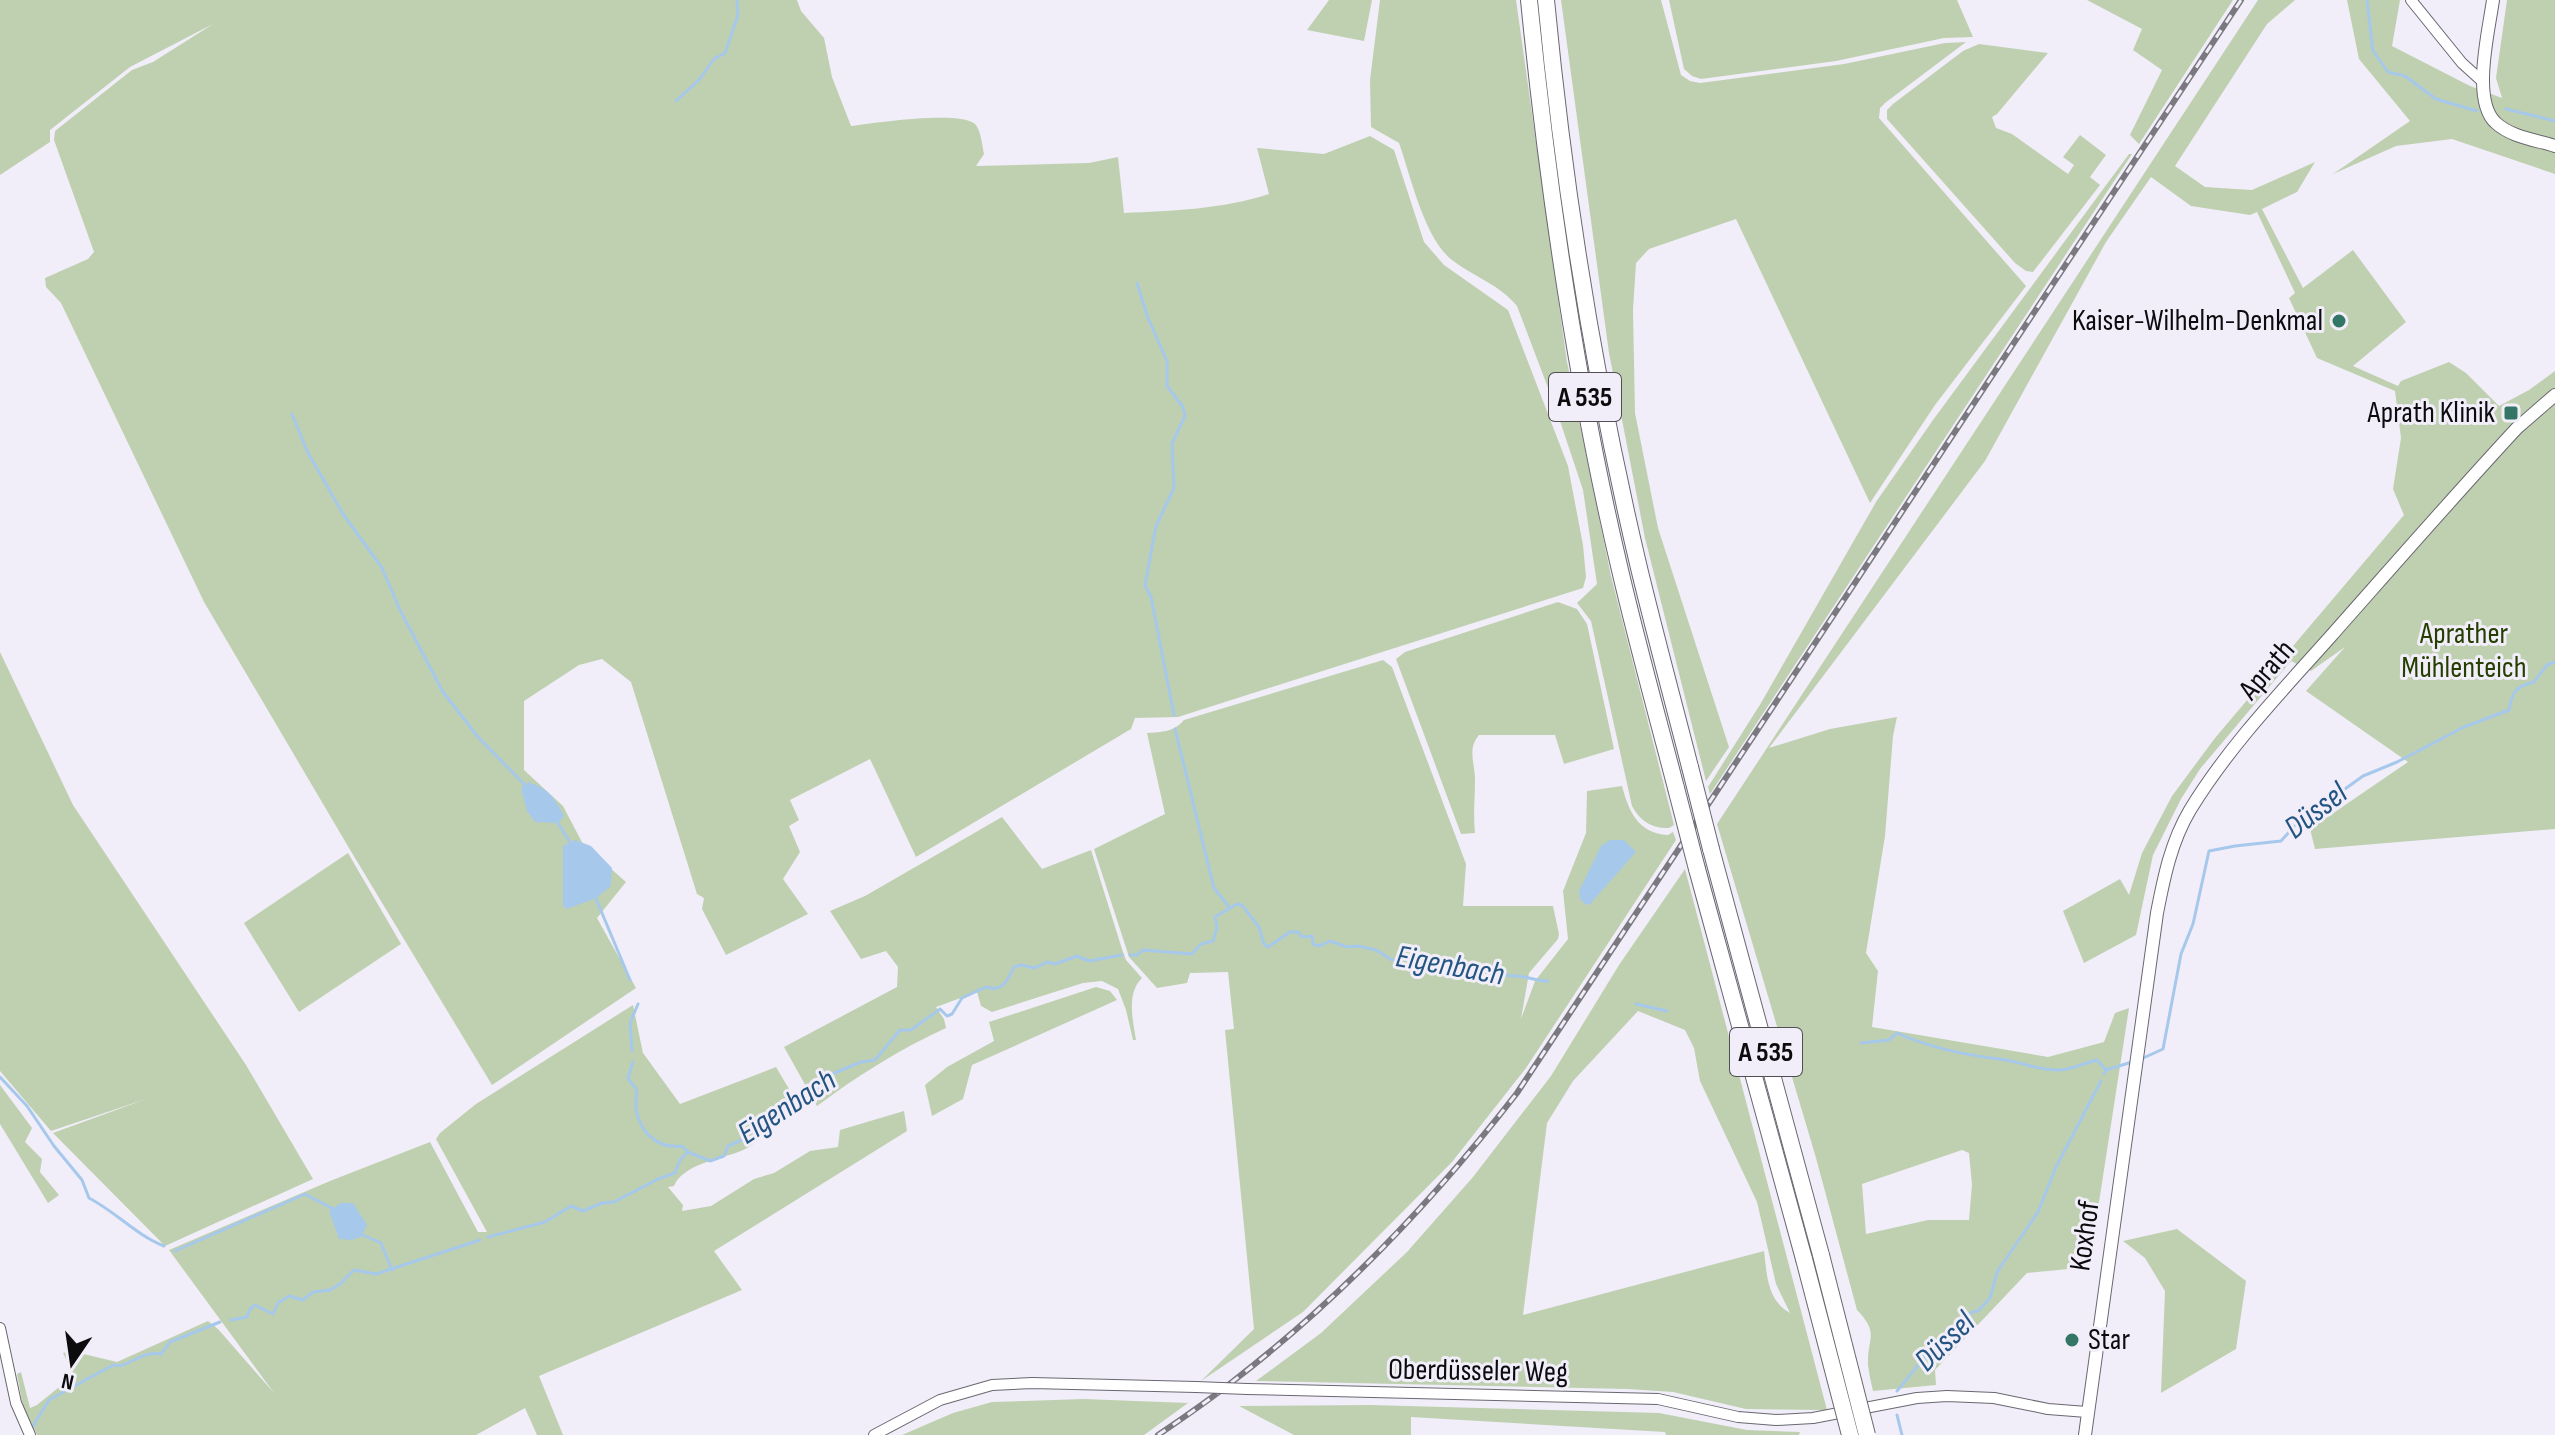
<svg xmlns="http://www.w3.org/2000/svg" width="2555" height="1435" viewBox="0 0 2555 1435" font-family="'Sofia Sans Condensed',sans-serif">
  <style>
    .green { fill: #bfd0b0; fill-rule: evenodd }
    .water { fill: #a6c8eb }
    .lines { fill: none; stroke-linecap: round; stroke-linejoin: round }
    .stream { stroke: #a6c8eb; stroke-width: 3 }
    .tertiary-casing { stroke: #696770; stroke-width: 12 }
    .secondary-casing { stroke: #696770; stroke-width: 14 }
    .motorway-casing { stroke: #696770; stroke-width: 18 }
    .tertiary { stroke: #fff; stroke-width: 10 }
    .secondary { stroke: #fff; stroke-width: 12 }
    .motorway { stroke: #fff; stroke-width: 16 }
    .rail-casing { stroke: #7b7980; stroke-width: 6 }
    .rail { stroke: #f1eef9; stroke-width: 3; stroke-dasharray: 9; stroke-linecap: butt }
    .tertiary-bridge-casing { stroke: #696770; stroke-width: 12; stroke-linecap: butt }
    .motorway-bridge-casing { stroke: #696770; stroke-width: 18; stroke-linecap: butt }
    .tertiary-bridge { stroke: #fff; stroke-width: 10 }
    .motorway-bridge { stroke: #fff; stroke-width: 16 }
    .poi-dot { fill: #347666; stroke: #f1eef9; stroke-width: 3 }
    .labels { text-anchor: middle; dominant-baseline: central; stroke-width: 6; stroke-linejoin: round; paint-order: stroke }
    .shield { fill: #f1eef9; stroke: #514f54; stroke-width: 2 }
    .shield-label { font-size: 28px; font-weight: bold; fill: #0c0b0e }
    .poi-label { font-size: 30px; fill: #0c0b0e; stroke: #f1eef9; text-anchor: end }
    .park-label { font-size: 30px; fill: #263f00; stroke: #f1eef9 }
    .street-label { font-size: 30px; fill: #0c0b0e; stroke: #f1eef9 }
    .water-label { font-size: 32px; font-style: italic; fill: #245582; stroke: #f1eef9 }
  </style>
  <rect width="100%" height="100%" fill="#f1eef9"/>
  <g class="green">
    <path d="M0,0H797L801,11L824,38L832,77L851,126C872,123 961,110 975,124C981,130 982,145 984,154L976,166L1089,163L1118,157L1124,213C1172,211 1223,209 1269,194L1257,148L1324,154L1370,136L1394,150L1424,242L1444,265L1508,310L1568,466L1583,545L1586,577L1583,588L1178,717L1135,718L1131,729L916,857L870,759L790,800L799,820L789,826L800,852L783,879L808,914L726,955L702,909L704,898L697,894L631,682L602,659L579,665L524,701V770L563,806L583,844L626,882L597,918L636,988L492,1085L349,848L204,602L61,303L46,287L45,278L88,259L94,252L54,140L55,131L132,70L153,62L213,24L130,67L50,130V142L0,175Z"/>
    <polygon points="1329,0 1372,0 1364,41 1307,30"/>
    <path d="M1380,0H1516L1567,362L1611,576L1674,825L1669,828C1652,829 1640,821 1632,806L1591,621L1577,603L1597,584L1583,490L1556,409L1517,306C1499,284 1474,277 1452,260C1424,238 1411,177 1399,143L1371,127L1370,80Z"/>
    <polygon points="1561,0 1661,0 1681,75 1690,81 1700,83 1844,64 1945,43 1966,42 1885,103 1880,108 1879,118 2026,286 1935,405 1870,503 1736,219 1649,249 1636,263 1633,310 1635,413 1658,528 1729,747 1706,781 1645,538 1609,353"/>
    <polygon points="1669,0 1957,0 1973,37 1944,38 1836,61 1701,79 1692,76 1684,69"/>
    <polygon points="2087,0 2233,0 2139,144 2130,135 2162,70 2133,50 2142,29"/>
    <path d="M2258,0H2295L2267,24L2175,166L2205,187L2252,190L2315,162L2297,192L2262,209L2303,288L2353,250L2406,322L2353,366L2398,386L2401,381L2449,362L2466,373L2499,406L2529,390L2555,371V829L2315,849L2310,829L2408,762L2306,691L2345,647L2311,671L2291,661L2200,769L2181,799L2153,855L2136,935L2084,963L2063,911L2120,879L2129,895L2142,853L2172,796L2215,738L2404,515L2393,489L2401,438L2395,391L2317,358L2289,298L2295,293L2257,212L2250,215L2191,206L2151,177L2106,242L1985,461L1769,748L1830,729L1897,717L1893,736L1885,836L1866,953L1878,971L1872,1027L2048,1057L2104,1042L2115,1013L2129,1008L2089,1267L2027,1273L1935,1370L1936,1385L1873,1391C1871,1383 1869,1373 1868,1365C1867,1337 1880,1334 1857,1310L1816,1158L1717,824ZM1962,1150L1969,1153L1972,1185L1969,1220H1928L1866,1234L1862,1184Z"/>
    <polygon points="2347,0 2400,0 2392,46 2470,86 2502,98 2496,78 2507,0 2555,0 2555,174 2452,139 2396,146 2333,174 2410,121 2359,59"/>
    <polygon points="1979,44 2048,53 1997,114 1992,117 1996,128 2012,134 2068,174 2074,165 2063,157 2080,135 2106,155 2090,177 2100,185 2033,272 2026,271 2015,263 1887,119 1887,110 1893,104 1963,51"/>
    <polygon points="2129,154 2132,154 1710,794 1708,787 1761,703 1876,502 1933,420"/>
    <path d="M1558,602L1577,609L1587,624L1614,749L1564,764L1555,735H1479C1467,749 1475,763 1475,780C1475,798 1473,815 1475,833L1461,834L1396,659L1405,652Z"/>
    <polygon points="0,652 73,805 246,1065 313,1179 165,1246 53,1133 146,1099 51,1131 0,1071"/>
    <path d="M1383,660L1392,667L1466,864L1463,906H1553L1559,934L1558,939L1529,973L1521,1019L1535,981L1568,939L1563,891L1586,833L1587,791L1622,786C1629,812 1638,833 1668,835L1673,832L1676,840L1526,1068L1452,1162L1303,1312L1201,1381L1254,1329L1225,1030L1234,1029L1228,972L1190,973L1187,983L1157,988L1129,957L1094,849L1165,814L1147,733C1162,732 1174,732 1184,720Z"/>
    <path d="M1002,817L1042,869L1091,850L1122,949L1126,960L1142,978C1126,993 1133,1021 1136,1040H1133L1126,1010L1118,989L1102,981L1083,983L992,1012L981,1006L977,992L936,1007L944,1019L946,1028C900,1049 857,1076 817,1106L784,1047L897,987L898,967L886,951L861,959L830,911L865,896Z"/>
    <polygon points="348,853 401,944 299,1012 244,923"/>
    <path d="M1685,869L1827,1410L1746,1409L1673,1392L1627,1389L1256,1381L1321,1333L1407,1252L1473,1177L1551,1076L1619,965ZM1638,1011L1685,1030L1694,1048L1700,1081L1757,1202L1776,1284L1790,1313C1767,1300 1767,1275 1764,1251L1523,1315L1547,1123L1573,1081Z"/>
    <polygon points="1096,987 1110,991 1117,1000 972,1065 963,1099 932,1116 925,1085 947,1067 994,1041 989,1022"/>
    <path d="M633,1005L643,1053L680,1104L776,1067L792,1094L797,1110C791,1113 783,1114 779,1118C763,1129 762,1142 741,1151C721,1159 683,1164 674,1186L668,1187L683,1205L682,1211L711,1206L754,1179L774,1173L810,1151L838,1147L840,1130L904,1111L907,1131L714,1251L742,1290L539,1376L563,1435H537L525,1408L476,1435H37L23,1407L17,1374L21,1372L30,1408L37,1405L74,1375L63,1353L71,1351L117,1362L208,1321L218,1329L274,1393L169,1250L330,1181L430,1142L478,1232H487L436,1139L440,1133L476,1104Z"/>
    <polygon points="0,1085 32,1128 25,1142 42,1159 40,1172 59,1195 48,1203 0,1124"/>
    <polygon points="2177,1229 2246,1281 2236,1349 2161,1393 2165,1291 2145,1258 2123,1241"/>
    <polygon points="1084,1399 1188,1403 1144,1435 902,1435 953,1413 992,1402"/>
    <polygon points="1370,1405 1659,1413 1747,1430 1800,1432 1799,1435 1666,1435 1665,1432 1411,1417 1411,1435 1294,1435 1239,1406"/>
  </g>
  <g class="water">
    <path d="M528,782C548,788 554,797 564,816L558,823L535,822L527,811L521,788Z"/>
    <polygon points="575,840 591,846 612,868 611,886 596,898 567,909 563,906 563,846"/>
    <polygon points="1610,840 1624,840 1636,852 1590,904 1586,905 1580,899 1579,891 1601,846"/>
    <polygon points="341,1203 353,1203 367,1225 361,1237 351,1240 339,1239 329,1211"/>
  </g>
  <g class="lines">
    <g class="stream">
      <polyline points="2367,0 2373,51 2388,72 2405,76 2436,99 2477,111"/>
      <polyline points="676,101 699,80 714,59 725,53 738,15 737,0"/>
      <polyline points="2506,109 2555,121"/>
      <polyline points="1137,283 1148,318 1167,361 1167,386 1183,407 1185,416 1172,443 1174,488 1156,526 1145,585 1151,597 1174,715"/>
      <polyline points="292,414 307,451 343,514 382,568 400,610 443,692 478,737 524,784"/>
      <polyline points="1175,729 1214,888 1229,907"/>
      <polyline points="556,820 571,844"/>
      <polyline points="594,894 630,980"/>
      <path d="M1130,955H1137L1143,950L1192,954L1201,944L1213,941L1217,927L1215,917L1237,904L1242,905L1259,927L1264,944L1268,947L1290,932H1298L1302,937L1312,936L1313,944L1319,946L1330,941L1347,947L1358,946L1376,950L1392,960L1428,957L1467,968L1490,966L1504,971L1508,976C1523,974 1533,981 1548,981"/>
      <polyline points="1636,1004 1667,1011"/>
      <path d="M1861,1043L1889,1040L1897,1033C1928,1047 1965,1055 1999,1059C2020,1061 2039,1071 2060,1070C2072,1069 2085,1063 2097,1060L2106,1070"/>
      <polyline points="632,1051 630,1023 638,1004"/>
      <path d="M2139,1060L2163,1049L2181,954L2193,924L2209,851L2235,846L2281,841L2306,813L2320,807L2363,776L2397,762L2464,727L2509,710C2512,692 2516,686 2534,682L2547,665L2555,662"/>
      <path d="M633,1062L628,1078C630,1082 634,1085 636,1089C638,1094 635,1103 636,1109C640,1132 657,1149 682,1146L688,1152"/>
      <polyline points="2104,1074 2106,1070 2132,1062"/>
      <path d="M0,1077L27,1106L54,1146L82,1180L89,1198C116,1212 136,1235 164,1246"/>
      <polyline points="361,1234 381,1243 392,1270"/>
      <path d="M488,1237L545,1222L571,1206L583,1211L602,1203L614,1202L658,1179L675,1173L680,1160L688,1152L710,1161L724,1156L728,1146L742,1140L748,1131C766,1129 778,1116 786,1100L819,1088L832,1074L861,1062L875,1060L900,1030H911L940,1009L947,1016L952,1014L962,998L986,987C1003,992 1007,981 1014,967L1021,965L1035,968L1047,962L1055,964L1077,956L1089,961L1122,955"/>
      <polyline points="175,1251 305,1194 335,1210"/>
      <polyline points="231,1320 247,1317 250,1309 255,1305 273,1314 278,1303 289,1296 303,1300 313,1292 330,1290 340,1284 354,1270 376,1274 480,1240"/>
      <polyline points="1897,1391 1934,1346 1972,1312 1978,1311 1990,1298 1997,1272 2038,1212 2056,1167 2101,1081"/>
      <polyline points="1897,1415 1902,1435"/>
      <path d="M31,1429L49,1400L113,1365C129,1369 140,1350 161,1354L170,1342L220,1322"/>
    </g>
    <defs>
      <g id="tertiary">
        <polyline points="2411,0 2462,63 2483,82"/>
        <polyline points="0,1328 16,1403 30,1435"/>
        <polyline points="1247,1389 1658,1399 1738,1417 1776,1420 1813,1418 1917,1398 1947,1396 1994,1398 2048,1409 2087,1412"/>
        <polyline points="874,1435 940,1400 992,1385 1032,1383 1196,1387"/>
      </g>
      <g id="secondary">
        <path d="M2493,0C2489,30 2471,101 2496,123C2511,137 2536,140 2555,146"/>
        <path d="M2085,1435L2157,913C2164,877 2171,842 2190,810C2229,746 2282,691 2331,636C2393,566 2454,496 2517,428L2555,395"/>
      </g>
      <g id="motorway">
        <path d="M1529,0C1548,191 1576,383 1620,570C1637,643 1657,715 1676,788"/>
        <path d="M1546,0C1564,190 1595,382 1639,568C1655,634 1673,701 1690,767"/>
        <polyline points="1711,849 1821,1255"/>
        <polyline points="1697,869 1804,1259"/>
      </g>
    </defs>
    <use href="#tertiary" class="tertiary-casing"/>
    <use href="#secondary" class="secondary-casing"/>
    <use href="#motorway" class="motorway-casing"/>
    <use href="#tertiary" class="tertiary"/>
    <use href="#secondary" class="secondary"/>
    <use href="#motorway" class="motorway"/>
    <defs>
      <path id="rail" d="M1158,1435C1183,1418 1208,1401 1232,1382C1340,1299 1434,1200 1517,1093L2241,0"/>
    </defs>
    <use href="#rail" class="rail-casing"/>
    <use href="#rail" class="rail"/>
    <defs>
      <polyline id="tertiary-bridge" points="1196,1387 1247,1389"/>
      <g id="motorway-bridge">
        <polyline points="1690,767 1711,849"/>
        <polyline points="1676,788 1697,869"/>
        <polyline points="1821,1255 1867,1435"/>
        <polyline points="1804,1259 1850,1435"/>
      </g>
    </defs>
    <use href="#tertiary-bridge" class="tertiary-bridge-casing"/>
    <use href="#motorway-bridge" class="motorway-bridge-casing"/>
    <use href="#tertiary-bridge" class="tertiary-bridge"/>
    <use href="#motorway-bridge" class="motorway-bridge"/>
  </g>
  <g class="poi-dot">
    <circle cx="2339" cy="321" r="8"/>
    <rect x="2503" y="405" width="16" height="16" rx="4"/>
    <circle cx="2072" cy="1340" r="8"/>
  </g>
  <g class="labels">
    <g class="shield">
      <rect x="1549" y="373" width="72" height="48" rx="6"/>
      <rect x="1730" y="1028" width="72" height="48" rx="6"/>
    </g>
    <g class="shield-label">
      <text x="1585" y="397">A 535</text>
      <text x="1766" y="1052">A 535</text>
    </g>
    <g class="poi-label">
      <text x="2323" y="321">Kaiser-Wilhelm-Denkmal</text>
      <text x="2495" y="413">Aprath Klinik</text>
      <text x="2088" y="1340" text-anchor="start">Star</text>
    </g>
    <g class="park-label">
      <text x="2464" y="634">Aprather<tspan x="2464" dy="34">Mühlenteich</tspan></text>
    </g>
    <g class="street-label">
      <text transform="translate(2267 670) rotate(-49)">Aprath</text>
      <text transform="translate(2085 1236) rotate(-82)">Koxhof</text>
      <text transform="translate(1478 1371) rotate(1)">Oberdüsseler Weg</text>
    </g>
    <g class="water-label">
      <text transform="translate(2316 811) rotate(-38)">Düssel</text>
      <text transform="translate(1450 966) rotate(10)">Eigenbach</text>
      <text transform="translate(787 1107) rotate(-33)">Eigenbach</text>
      <text transform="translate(1945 1342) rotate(-44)">Düssel</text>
    </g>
  </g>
  <g transform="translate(72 1363) rotate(193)" stroke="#f1eef9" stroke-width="6" paint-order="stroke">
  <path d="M0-6L14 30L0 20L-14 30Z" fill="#0c0b0e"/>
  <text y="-12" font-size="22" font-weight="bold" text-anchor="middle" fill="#0c0b0e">N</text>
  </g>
</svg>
